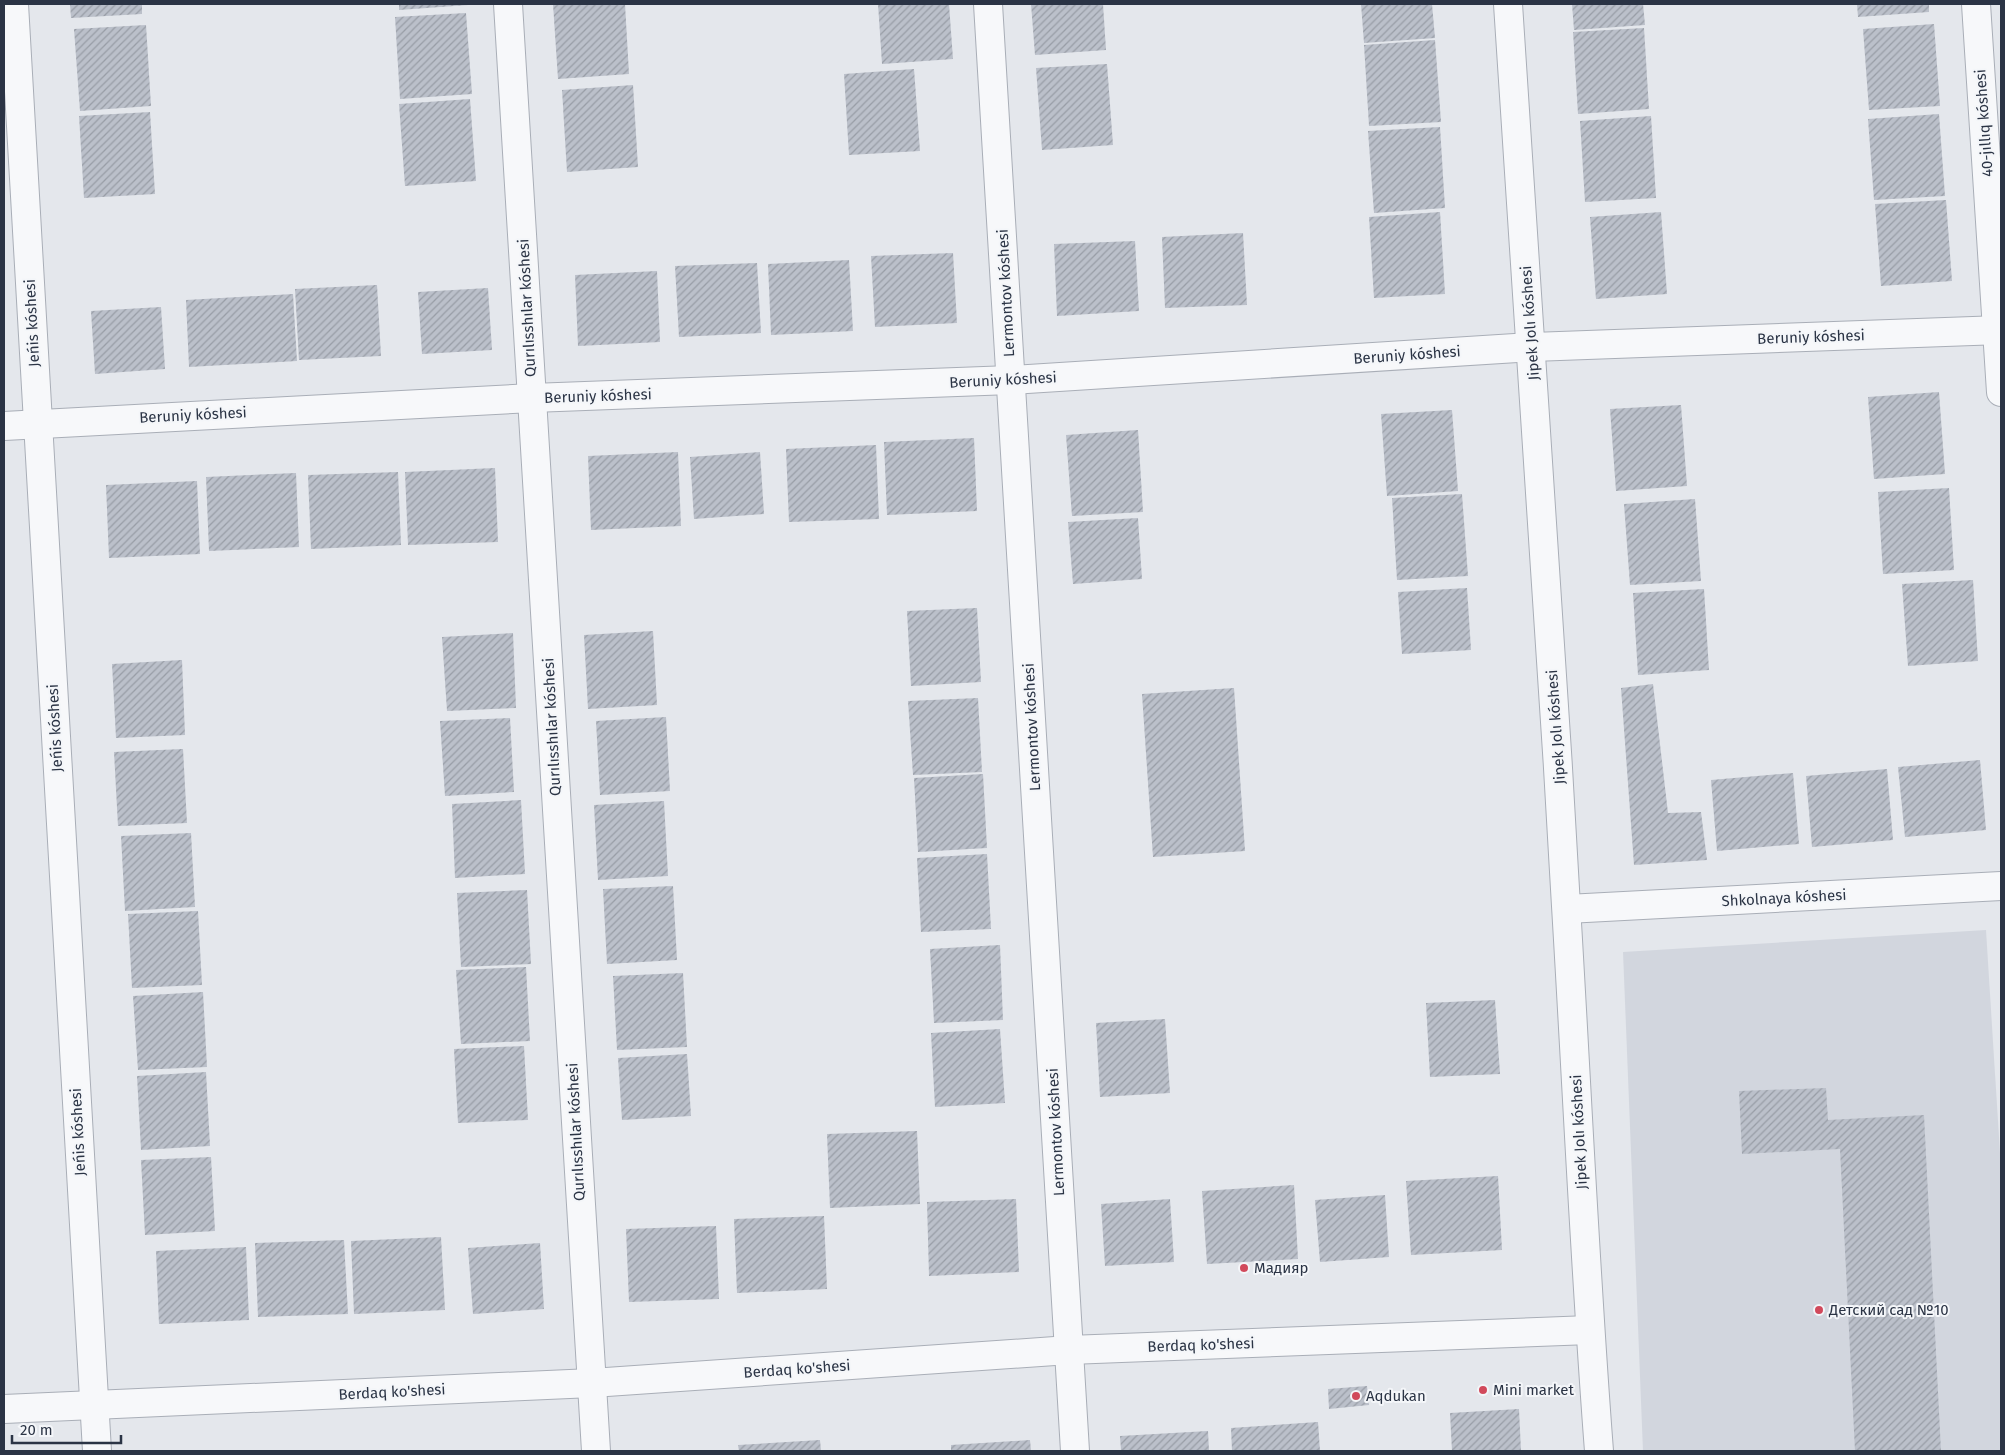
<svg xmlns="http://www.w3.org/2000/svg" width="2005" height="1455" viewBox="0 0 2005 1455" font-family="'Fira Sans',sans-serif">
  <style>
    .built { fill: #d2d6de }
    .building { fill: url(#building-hatch) }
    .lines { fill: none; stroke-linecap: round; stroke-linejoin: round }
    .minor-casing { stroke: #a9aeb7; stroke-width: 30 }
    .minor { stroke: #f7f8fa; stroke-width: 28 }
    .poi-dot { fill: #d1495b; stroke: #f4f6f9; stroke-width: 2 }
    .labels { text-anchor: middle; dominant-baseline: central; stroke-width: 4; stroke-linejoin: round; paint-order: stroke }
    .street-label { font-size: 15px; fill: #2b3445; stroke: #f4f6f9 }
    .poi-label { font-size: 15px; fill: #2b3445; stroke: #f4f6f9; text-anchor: start }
  </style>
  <defs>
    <pattern id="building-hatch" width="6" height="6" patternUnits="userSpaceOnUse" patternTransform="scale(1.25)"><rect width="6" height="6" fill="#bbc0ca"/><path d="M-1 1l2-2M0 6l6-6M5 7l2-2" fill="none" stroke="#989da6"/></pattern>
  </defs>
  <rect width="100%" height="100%" fill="#e4e7ec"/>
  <polygon class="built" points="1986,930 2001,1169 2001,1451 1643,1451 1623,952"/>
  <g class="building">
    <polygon points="70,4 142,4 142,14 71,18"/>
    <polygon points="399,4 468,4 468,5 399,10"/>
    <polygon points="553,4 625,4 629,74 558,79"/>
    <polygon points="878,4 949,4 953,59 882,64"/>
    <polygon points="1031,4 1103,4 1106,50 1035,55"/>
    <polygon points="1361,4 1432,4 1435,38 1364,43"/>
    <polygon points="1572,4 1643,4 1645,25 1574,30"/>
    <polygon points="1857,4 1929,4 1929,12 1858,17"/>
    <polygon points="466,13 472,94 400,99 395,17"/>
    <polygon points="1934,24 1940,106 1869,110 1863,29"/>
    <polygon points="146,25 151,106 80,111 74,29"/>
    <polygon points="1644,28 1649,109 1578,114 1573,32"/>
    <polygon points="1435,40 1441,122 1369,126 1364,45"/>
    <polygon points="1107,64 1113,145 1042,150 1036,68"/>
    <polygon points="914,69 920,151 849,155 844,74"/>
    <polygon points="633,85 638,167 567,172 562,90"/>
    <polygon points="470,99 476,181 405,186 399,104"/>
    <polygon points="150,112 155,194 84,198 79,116"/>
    <polygon points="1939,114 1945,196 1874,200 1868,119"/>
    <polygon points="1651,116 1656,198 1585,202 1580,121"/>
    <polygon points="1440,127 1445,208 1374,213 1368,131"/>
    <polygon points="1946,200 1952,281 1881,286 1875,204"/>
    <polygon points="1440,212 1445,294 1374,298 1369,217"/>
    <polygon points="1661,212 1667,294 1596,299 1590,217"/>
    <polygon points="1243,233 1247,305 1165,308 1162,237"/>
    <polygon points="1135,241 1139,311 1057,316 1054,244"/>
    <polygon points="953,253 957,323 875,327 871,256"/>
    <polygon points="849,260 853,331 771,335 768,264"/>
    <polygon points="757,263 761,333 679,337 675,266"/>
    <polygon points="657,271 660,342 578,346 575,275"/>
    <polygon points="377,285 381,356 299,360 295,289"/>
    <polygon points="488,288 492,350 422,354 418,292"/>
    <polygon points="293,294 297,361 189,367 186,300"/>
    <polygon points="161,307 165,369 95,374 91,311"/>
    <polygon points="1939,392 1945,474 1874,479 1868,397"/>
    <polygon points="1681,405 1687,486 1616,491 1610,409"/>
    <polygon points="1452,410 1458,491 1387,496 1381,414"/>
    <polygon points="1138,430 1143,512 1072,516 1066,435"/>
    <polygon points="974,438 977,511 887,515 884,442"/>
    <polygon points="876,445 879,519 789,522 786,449"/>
    <polygon points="678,452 681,526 591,530 588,456"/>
    <polygon points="760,452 764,514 694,519 690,457"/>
    <polygon points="495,468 498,542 408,545 405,472"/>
    <polygon points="398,472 401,545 311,549 308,475"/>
    <polygon points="296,473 299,547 209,551 206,477"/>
    <polygon points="197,481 200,554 109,558 106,485"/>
    <polygon points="1949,488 1954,570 1883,574 1878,492"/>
    <polygon points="1462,494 1468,576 1397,580 1392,498"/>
    <polygon points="1695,499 1701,581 1630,585 1624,504"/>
    <polygon points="1138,518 1142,579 1073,584 1068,522"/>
    <polygon points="1973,580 1978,661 1908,666 1902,584"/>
    <polygon points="1467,588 1471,650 1402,654 1398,592"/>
    <polygon points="1704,589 1709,670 1638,675 1633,593"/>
    <polygon points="977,608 981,682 911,686 907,611"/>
    <polygon points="653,631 657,705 588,709 584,635"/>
    <polygon points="513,633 516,708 447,711 442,637"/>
    <polygon points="182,660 185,735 116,738 112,664"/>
    <polygon points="1653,684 1668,813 1701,812 1707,860 1634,865 1621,688"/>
    <polygon points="1234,688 1245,851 1153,857 1142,694"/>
    <polygon points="978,698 982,772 913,775 908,701"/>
    <polygon points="666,717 670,791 600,795 596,721"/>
    <polygon points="510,718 514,792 445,796 440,721"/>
    <polygon points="183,749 187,823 118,826 114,752"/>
    <polygon points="1980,760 1986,830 1905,837 1898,767"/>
    <polygon points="1887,769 1893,840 1812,847 1806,776"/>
    <polygon points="1793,773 1799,844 1717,851 1711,780"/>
    <polygon points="983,774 987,848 918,852 914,778"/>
    <polygon points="521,800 525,874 455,878 452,804"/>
    <polygon points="664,801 668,876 598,880 594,805"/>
    <polygon points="191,833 195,907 125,911 121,836"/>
    <polygon points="987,854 991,929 921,932 917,858"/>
    <polygon points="673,886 677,960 607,964 603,889"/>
    <polygon points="527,890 531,964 461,967 457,893"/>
    <polygon points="198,911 202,985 132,988 128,914"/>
    <polygon points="1000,945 1003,1020 934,1023 930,949"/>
    <polygon points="526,967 530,1041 461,1044 456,970"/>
    <polygon points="683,973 687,1047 617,1050 613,976"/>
    <polygon points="203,992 207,1067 138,1070 133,996"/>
    <polygon points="1495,1000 1500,1074 1430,1077 1426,1003"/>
    <polygon points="1165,1019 1170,1093 1100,1097 1096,1023"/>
    <polygon points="1000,1029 1005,1103 935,1107 931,1033"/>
    <polygon points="524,1046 528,1120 458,1123 454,1049"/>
    <polygon points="687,1054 691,1116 622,1120 618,1058"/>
    <polygon points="206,1072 210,1146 141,1150 137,1076"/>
    <polygon points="1826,1088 1828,1120 1924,1115 1941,1451 1855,1451 1840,1149 1742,1154 1739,1091"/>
    <polygon points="917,1131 920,1204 830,1208 827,1134"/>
    <polygon points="211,1157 215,1231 145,1235 141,1160"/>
    <polygon points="1498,1176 1502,1250 1411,1255 1406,1181"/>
    <polygon points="1294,1185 1298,1259 1207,1264 1202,1191"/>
    <polygon points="1385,1195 1389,1257 1320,1262 1315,1200"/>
    <polygon points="1016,1199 1019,1272 929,1276 927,1202"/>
    <polygon points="1170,1199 1174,1262 1105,1266 1101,1204"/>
    <polygon points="824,1216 827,1289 737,1293 734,1219"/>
    <polygon points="716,1226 719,1299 629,1302 626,1229"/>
    <polygon points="441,1237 445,1310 354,1314 351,1241"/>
    <polygon points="344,1240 348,1314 258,1317 255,1243"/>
    <polygon points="540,1243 544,1309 473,1314 468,1248"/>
    <polygon points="246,1247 249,1320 159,1324 156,1251"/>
    <polygon points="1367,1386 1369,1405 1329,1409 1328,1389"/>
    <polygon points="1519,1409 1521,1451 1452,1451 1450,1413"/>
    <polygon points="1318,1422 1320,1451 1232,1451 1231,1428"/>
    <polygon points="1208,1431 1209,1451 1121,1451 1120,1436"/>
    <polygon points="820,1440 821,1451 739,1451 738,1445"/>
    <polygon points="1030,1440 1031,1451 951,1451 951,1445"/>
  </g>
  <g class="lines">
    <defs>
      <g id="minor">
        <polyline points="14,4 97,1451"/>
        <polyline points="508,4 596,1451"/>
        <polyline points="988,4 1075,1451"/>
        <path d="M1508,4C1529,304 1549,605 1566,906C1577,1088 1585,1270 1599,1451"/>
        <polyline points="1976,4 2001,392"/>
        <polyline points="4,426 532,398 1011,380 1532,347 2001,330"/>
        <polyline points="1567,909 2001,886"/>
        <polyline points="4,1409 592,1383 1069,1350 1590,1330"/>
      </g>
    </defs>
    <use href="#minor" class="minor-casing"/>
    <use href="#minor" class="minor"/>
  </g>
  <g class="poi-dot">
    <circle cx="1244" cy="1268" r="5"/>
    <circle cx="1819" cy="1310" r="5"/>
    <circle cx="1483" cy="1390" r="5"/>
    <circle cx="1356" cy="1396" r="5"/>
  </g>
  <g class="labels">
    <g class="street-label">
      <text transform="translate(1984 123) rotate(-94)">40-jıllıq kóshesi</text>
      <text transform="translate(1006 293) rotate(-93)">Lermontov kóshesi</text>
      <text transform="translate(527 308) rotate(-93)">Qurılısshılar kóshesi</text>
      <text transform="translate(32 323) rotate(-93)">Jeńis kóshesi</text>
      <text transform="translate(1530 323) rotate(-94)">Jipek Jolı kóshesi</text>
      <text transform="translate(1811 337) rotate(-2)">Beruniy kóshesi</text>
      <text transform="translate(1407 355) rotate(-4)">Beruniy kóshesi</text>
      <text transform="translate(1003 380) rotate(-3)">Beruniy kóshesi</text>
      <text transform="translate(598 396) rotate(-2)">Beruniy kóshesi</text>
      <text transform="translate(193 415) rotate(-3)">Beruniy kóshesi</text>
      <text transform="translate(552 727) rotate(-93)">Qurılısshılar kóshesi</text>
      <text transform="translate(1032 727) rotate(-93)">Lermontov kóshesi</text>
      <text transform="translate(1556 727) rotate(-94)">Jipek Jolı kóshesi</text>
      <text transform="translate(55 728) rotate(-93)">Jeńis kóshesi</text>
      <text transform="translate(1784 898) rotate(-3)">Shkolnaya kóshesi</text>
      <text transform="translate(78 1132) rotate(-93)">Jeńis kóshesi</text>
      <text transform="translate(576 1132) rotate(-93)">Qurılısshılar kóshesi</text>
      <text transform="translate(1056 1132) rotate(-93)">Lermontov kóshesi</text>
      <text transform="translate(1579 1132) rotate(-93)">Jipek Jolı kóshesi</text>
      <text transform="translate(1201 1345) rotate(-2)">Berdaq ko'shesi</text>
      <text transform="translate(797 1369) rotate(-4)">Berdaq ko'shesi</text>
      <text transform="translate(392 1392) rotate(-3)">Berdaq ko'shesi</text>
    </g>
    <g class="poi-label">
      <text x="1254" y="1268">Мадияр</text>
      <text x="1829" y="1310">Детский сад №10</text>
      <text x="1493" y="1390">Mini market</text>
      <text x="1366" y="1396">Aqdukan</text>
    </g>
  </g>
  <rect width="2005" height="1455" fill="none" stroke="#2b3445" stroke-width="10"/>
  <path d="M12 1435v8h109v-8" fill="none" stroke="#2b3445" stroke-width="2.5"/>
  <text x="20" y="1435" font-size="15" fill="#2b3445" stroke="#f4f6f9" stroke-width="4" paint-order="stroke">20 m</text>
</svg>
